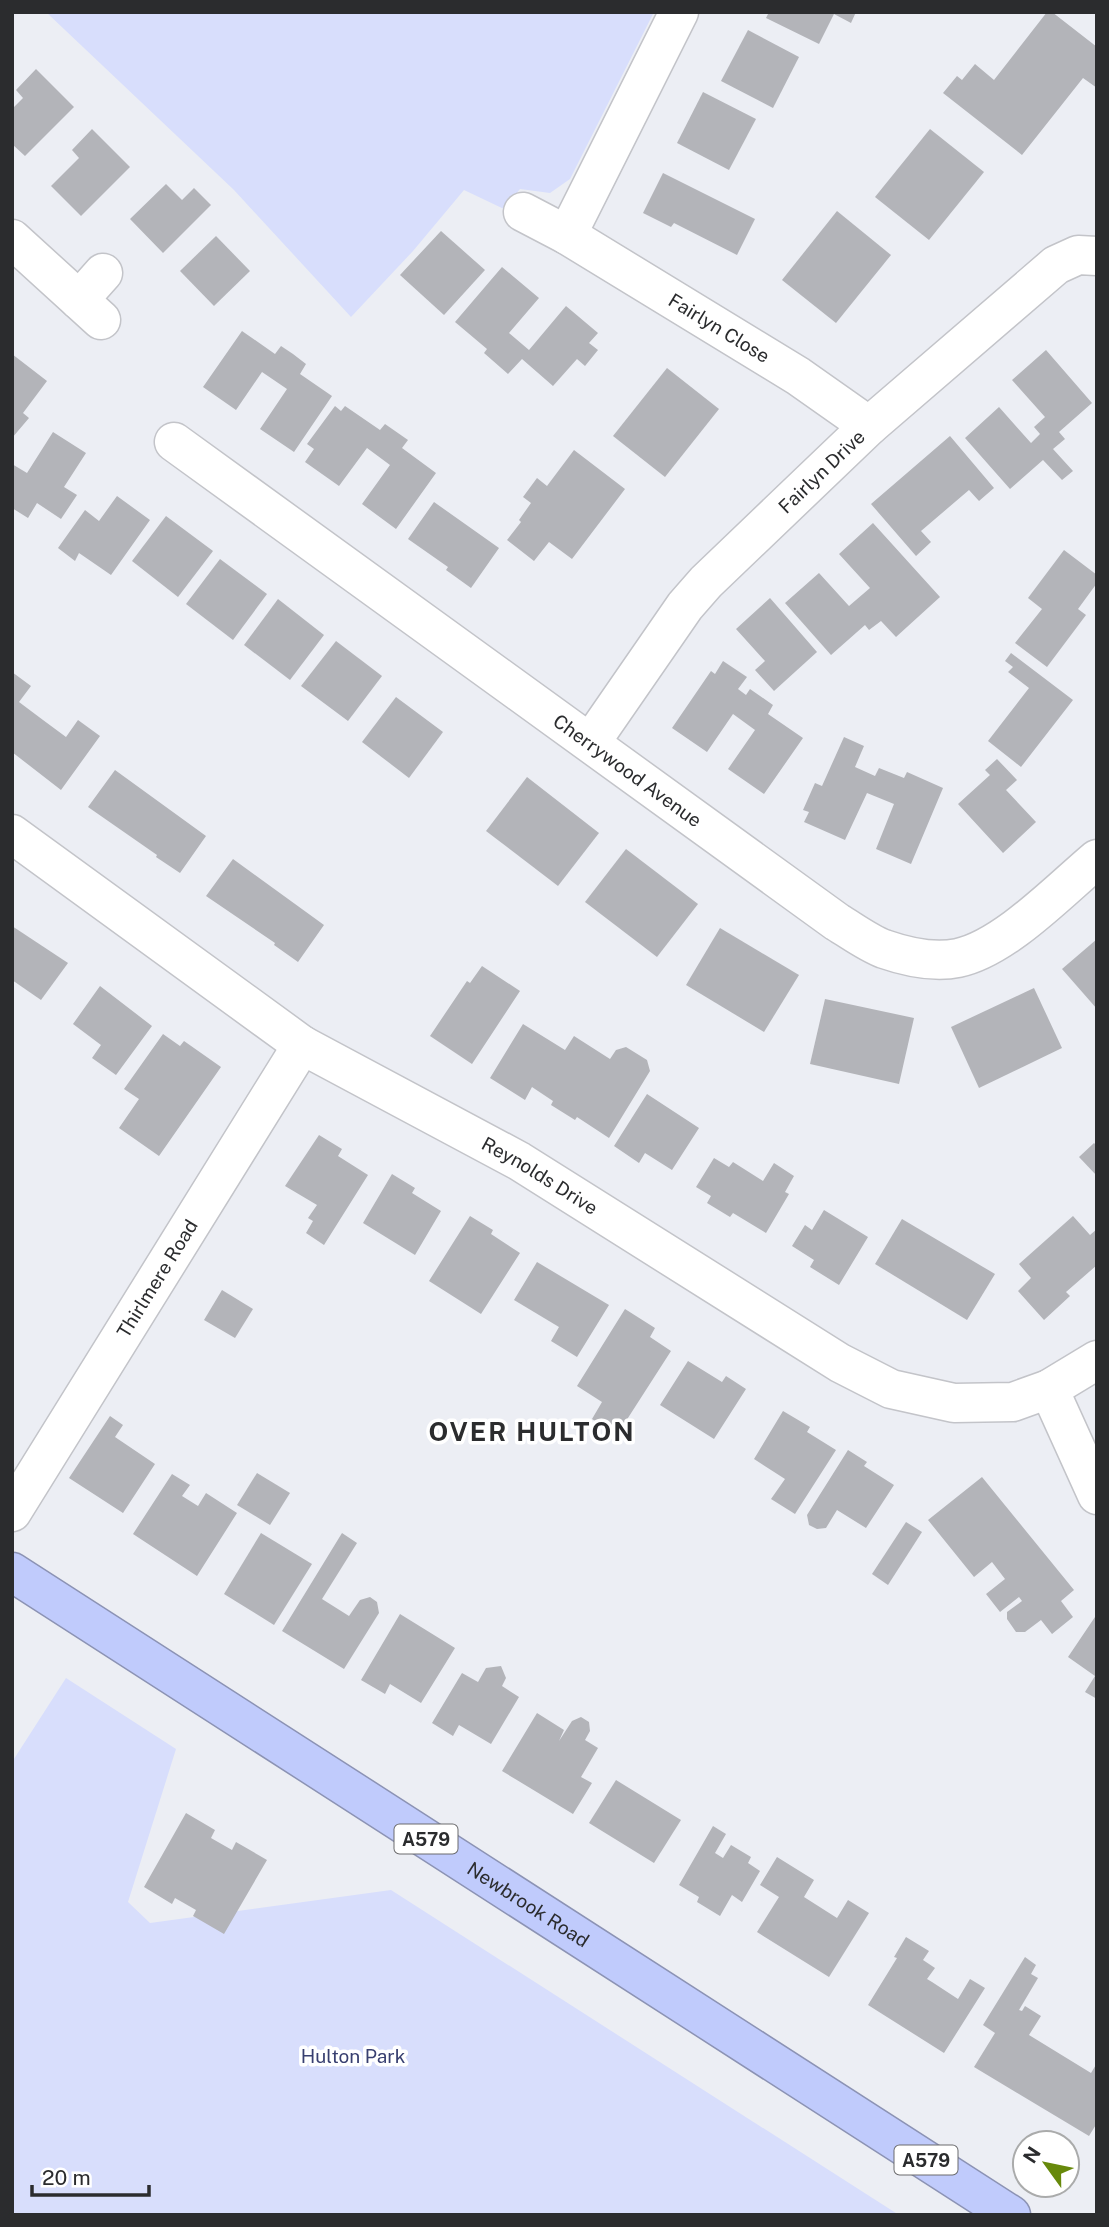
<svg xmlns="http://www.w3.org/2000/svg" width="1109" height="2227" viewBox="0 0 1109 2227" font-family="'Public Sans',sans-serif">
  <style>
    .green { fill: #d8defc }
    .building { fill: #b3b4b9 }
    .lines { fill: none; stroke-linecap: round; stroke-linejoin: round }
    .minor-casing { stroke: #c3c4c9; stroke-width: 41 }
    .highway-casing { stroke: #8c93b4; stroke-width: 41 }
    .minor { stroke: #fff; stroke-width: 38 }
    .highway { stroke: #c0cbfc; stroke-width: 38 }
    .labels { text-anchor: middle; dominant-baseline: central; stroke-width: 7; stroke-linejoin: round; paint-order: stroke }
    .shield { fill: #fff; stroke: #6b6b6d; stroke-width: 2 }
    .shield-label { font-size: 18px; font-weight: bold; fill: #2b2c2e }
    .street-label { font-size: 19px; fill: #2b2c2e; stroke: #fff }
    .park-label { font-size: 19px; fill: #383f70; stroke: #fff }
    .district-label { font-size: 26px; font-weight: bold; letter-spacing: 2px; fill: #2b2c2e; stroke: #fff }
  </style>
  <rect width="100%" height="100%" fill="#eceef4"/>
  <g class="green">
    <polygon points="46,12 654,12 570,179 550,193 520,189 504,209 464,190 413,251 351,317 234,190"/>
    <polygon points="66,1678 176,1749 128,1902 150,1923 391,1890 899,2215 12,2215 12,1762"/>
  </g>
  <g class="building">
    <polygon points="769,12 856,12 851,23 834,14 819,44 766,18"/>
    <polygon points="1047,12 1052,12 1097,47 1097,88 1083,78 1022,155 943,93 957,76 962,80 975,64 994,80"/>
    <polygon points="748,30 799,57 773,108 721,81"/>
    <polygon points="36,69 74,107 25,156 12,144 12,109 23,98 16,90"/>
    <polygon points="703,92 756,119 729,170 677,143"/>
    <polygon points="92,129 130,167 81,216 51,186 79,158 72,150"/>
    <polygon points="930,129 984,172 929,240 875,197"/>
    <polygon points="663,173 755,219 737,255 674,223 671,227 643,213"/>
    <polygon points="166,184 182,200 194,188 211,205 163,253 130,219"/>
    <polygon points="837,211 891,255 836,323 782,280"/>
    <polygon points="441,231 485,270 444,315 400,275"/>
    <polygon points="216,236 250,271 214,306 180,271"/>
    <polygon points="502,267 539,298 509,333 529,350 566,306 598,333 589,343 598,350 585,366 577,359 553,386 522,359 508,374 484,353 487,349 455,322"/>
    <polygon points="242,331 275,354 281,346 293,354 306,364 300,374 332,396 294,452 260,429 287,389 262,372 236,410 203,387"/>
    <polygon points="1046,350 1092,403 1059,432 1065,439 1053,449 1073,471 1062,480 1043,460 1010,489 965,438 999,407 1031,443 1040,434 1034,427 1045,417 1012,380"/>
    <polygon points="12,354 47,381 23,413 29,418 12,438"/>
    <polygon points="667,368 719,409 665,477 613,436"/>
    <polygon points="335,406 341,411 345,406 380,430 385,424 408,440 402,448 436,473 396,529 362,504 390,465 367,448 339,486 305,462 314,449 307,444"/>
    <polygon points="53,432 86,453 64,487 77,495 61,519 37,503 28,518 12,508 12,464 27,473"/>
    <polygon points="950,436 994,488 979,501 969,490 921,531 931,542 916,556 871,504"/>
    <polygon points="574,450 625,489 572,559 549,542 534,561 507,540 521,522 519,520 531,503 523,497 537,478 547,486"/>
    <polygon points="117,496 150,520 111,575 79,553 75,561 58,548 85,510 99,521"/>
    <polygon points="434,502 499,548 471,588 446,570 448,567 408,539"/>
    <polygon points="166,516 213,551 178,597 132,561"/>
    <polygon points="873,523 940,597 896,637 881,621 869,630 865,625 831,655 785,603 819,573 849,606 870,588 839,554"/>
    <polygon points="1064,550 1097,575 1097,583 1078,609 1086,615 1047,667 1015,643 1042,609 1028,598"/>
    <polygon points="220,559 267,594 233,640 186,604"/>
    <polygon points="770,598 817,652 774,691 755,670 765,661 736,629"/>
    <polygon points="278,599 324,635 290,680 244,645"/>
    <polygon points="336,641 382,676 348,721 301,686"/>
    <polygon points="1011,653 1073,700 1021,767 988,741 1029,688 1008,672 1013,667 1005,661"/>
    <polygon points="723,661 747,677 738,689 746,695 750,689 773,705 768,714 803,738 764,794 728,769 755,730 733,714 707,752 672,728 711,671 715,674"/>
    <polygon points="12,672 31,686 19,702 43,720 66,737 78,720 100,736 61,790 12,752"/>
    <polygon points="396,697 443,732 409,778 362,742"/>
    <polygon points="844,737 864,746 855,767 875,776 879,768 904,778 907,772 943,788 911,864 876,849 894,804 867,793 845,840 804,822 809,812 803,810 815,783 822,786"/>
    <polygon points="997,759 1017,780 1006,790 1036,822 1003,853 958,804 990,775 985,770"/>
    <polygon points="115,770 206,836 180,873 156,857 157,855 88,807"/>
    <polygon points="527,777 599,833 558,886 486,831"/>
    <polygon points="626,849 698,904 657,957 585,902"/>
    <polygon points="233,859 324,925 298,962 274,945 275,943 206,896"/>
    <polygon points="12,926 68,963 41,1000 12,980"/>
    <polygon points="720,928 799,975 764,1032 686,985"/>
    <polygon points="1097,939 1097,1009 1062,969"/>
    <polygon points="482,966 520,991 472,1064 430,1036 467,981 470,983"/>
    <polygon points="100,986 152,1026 116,1075 92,1058 101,1045 73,1024"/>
    <polygon points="1034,988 1062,1048 979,1088 951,1027"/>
    <polygon points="825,999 914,1018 899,1084 810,1064"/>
    <polygon points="523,1024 565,1050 574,1036 610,1059 616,1050 626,1047 647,1060 650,1071 609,1138 577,1117 575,1120 551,1105 553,1101 532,1087 525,1100 490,1078"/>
    <polygon points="163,1034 180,1046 184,1041 221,1067 159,1156 119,1128 139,1099 124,1089"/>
    <polygon points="647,1094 699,1128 672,1170 645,1153 639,1163 614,1146"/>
    <polygon points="319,1135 342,1149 338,1156 368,1175 324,1245 306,1233 313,1221 308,1218 317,1205 285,1186"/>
    <polygon points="1094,1143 1097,1146 1097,1176 1079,1157"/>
    <polygon points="714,1158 729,1167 733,1162 763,1181 774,1163 794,1176 785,1192 789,1194 766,1233 733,1213 730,1217 707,1203 711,1196 696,1187"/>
    <polygon points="392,1174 415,1188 412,1193 441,1211 415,1255 363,1223"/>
    <polygon points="824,1210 868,1237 839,1285 810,1267 814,1260 792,1246 805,1225 812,1230"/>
    <polygon points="470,1216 493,1230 491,1234 520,1253 481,1314 429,1281"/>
    <polygon points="1073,1216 1090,1235 1097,1229 1097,1265 1066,1292 1070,1296 1044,1320 1018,1291 1031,1278 1019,1264"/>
    <polygon points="902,1219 995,1274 967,1320 875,1264"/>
    <polygon points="537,1262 609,1305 577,1357 551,1341 559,1327 514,1300"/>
    <polygon points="222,1290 253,1309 235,1338 204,1320"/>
    <polygon points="625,1309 655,1328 650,1337 671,1351 617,1435 592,1419 602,1402 577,1386"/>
    <polygon points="688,1361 722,1382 726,1376 746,1389 714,1439 660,1405"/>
    <polygon points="783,1411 810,1427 807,1432 836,1450 795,1514 771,1499 785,1479 754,1459"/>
    <polygon points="110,1416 123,1425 115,1437 155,1464 123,1513 69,1478"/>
    <polygon points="848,1450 867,1462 864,1466 894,1485 866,1528 837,1510 826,1528 817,1529 809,1525 807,1515"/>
    <polygon points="257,1473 290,1493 270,1525 237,1505"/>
    <polygon points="172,1474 190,1485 182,1496 198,1506 206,1493 237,1513 197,1576 133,1534"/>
    <polygon points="982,1477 1074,1590 1061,1601 1073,1617 1052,1634 1041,1620 1025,1632 1016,1632 1007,1619 1007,1612 1022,1601 1019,1597 1000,1612 986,1594 1005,1579 992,1562 974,1577 928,1520"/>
    <polygon points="906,1522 922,1532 888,1585 872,1574"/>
    <polygon points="261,1533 312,1564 274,1625 224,1594"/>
    <polygon points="342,1533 357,1543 322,1599 349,1616 360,1600 370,1597 377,1602 379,1613 344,1669 282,1631"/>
    <polygon points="400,1614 455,1648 421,1703 390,1684 385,1694 361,1680"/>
    <polygon points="1097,1614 1097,1699 1085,1692 1095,1676 1068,1657"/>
    <polygon points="501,1666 506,1678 502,1686 519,1697 491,1744 459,1725 453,1736 432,1723 462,1673 478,1682 486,1668"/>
    <polygon points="537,1713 564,1730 559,1741 572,1721 581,1717 589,1722 590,1731 585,1740 598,1748 581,1777 592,1783 573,1814 502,1771"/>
    <polygon points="616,1780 681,1820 654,1863 589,1823"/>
    <polygon points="186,1813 215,1830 211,1838 232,1850 236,1842 267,1860 224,1934 193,1916 196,1910 175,1898 172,1904 144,1887"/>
    <polygon points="713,1826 726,1834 715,1853 723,1858 731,1845 751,1857 748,1863 760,1871 742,1902 732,1895 720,1916 697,1902 699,1897 679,1885"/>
    <polygon points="777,1857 814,1880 804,1897 837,1918 848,1900 869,1913 829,1977 757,1932 779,1897 760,1885"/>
    <polygon points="906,1937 929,1951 923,1960 935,1968 927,1979 932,1982 958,1999 970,1979 985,1988 944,2053 868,2005 897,1958 894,1957"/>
    <polygon points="1025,1957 1036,1965 1031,1974 1038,1978 1019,2010 1022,2011 1025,2006 1041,2016 1029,2035 1091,2073 1097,2063 1097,2123 1089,2136 974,2067 995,2033 983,2025"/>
  </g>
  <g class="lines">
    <defs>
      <g id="minor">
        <path id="s1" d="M523,212L567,235L798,376L869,426"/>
        <polyline points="567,235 679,12"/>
        <polyline points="12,239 101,320"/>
        <polyline points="79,300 103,273"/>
        <path id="s2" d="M174,442L837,922C852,931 868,943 884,949C907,957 934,963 958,958C1005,948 1060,890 1097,859"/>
        <path id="s3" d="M591,742L685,606L706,582L869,426L1056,265L1078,255L1097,256"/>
        <path id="s4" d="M12,834L302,1045L519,1161L840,1363L891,1389L954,1403L1013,1402L1049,1389L1097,1360"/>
        <polyline points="1049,1389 1097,1495"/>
        <path id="s5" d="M12,1512L302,1045"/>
      </g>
      <g id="highway">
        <path id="s6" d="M12,1572L1011,2215"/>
      </g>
    </defs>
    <use href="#minor" class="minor-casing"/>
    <use href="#highway" class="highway-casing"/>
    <use href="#minor" class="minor"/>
    <use href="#highway" class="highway"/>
  </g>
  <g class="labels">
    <g class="shield">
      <rect x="394.5" y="1824.5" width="63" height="29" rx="5"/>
      <rect x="894.5" y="2145.5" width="63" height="29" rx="5"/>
    </g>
    <g class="shield-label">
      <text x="426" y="1839">A579</text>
      <text x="926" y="2160">A579</text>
    </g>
    <g class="street-label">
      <text stroke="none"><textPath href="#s1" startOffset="228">Fairlyn Close</textPath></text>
      <text stroke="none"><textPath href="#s3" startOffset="357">Fairlyn Drive</textPath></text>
      <text stroke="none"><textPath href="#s2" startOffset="560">Cherrywood Avenue</textPath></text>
      <text stroke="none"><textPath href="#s4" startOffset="630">Reynolds Drive</textPath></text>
      <text stroke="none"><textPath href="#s5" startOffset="275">Thirlmere Road</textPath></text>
      <text stroke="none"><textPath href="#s6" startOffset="614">Newbrook Road</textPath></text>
    </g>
    <g class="park-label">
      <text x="353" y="2056">Hulton Park</text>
    </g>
    <g class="district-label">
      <text x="532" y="1431">OVER HULTON</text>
    </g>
  </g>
  <rect width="1109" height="2227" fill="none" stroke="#2b2c2e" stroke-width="28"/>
  <g transform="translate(1046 2164) rotate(303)"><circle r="33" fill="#ffffff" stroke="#aaabab" stroke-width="2"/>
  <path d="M0-5L12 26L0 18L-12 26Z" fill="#67890b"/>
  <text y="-10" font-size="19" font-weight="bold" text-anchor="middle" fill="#2b2c2e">N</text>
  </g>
  <path d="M32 2185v10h117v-10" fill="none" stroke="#2b2c2e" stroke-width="3.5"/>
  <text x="42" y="2185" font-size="21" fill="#2b2c2e" stroke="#ffffff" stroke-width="5" paint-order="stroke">20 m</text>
</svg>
